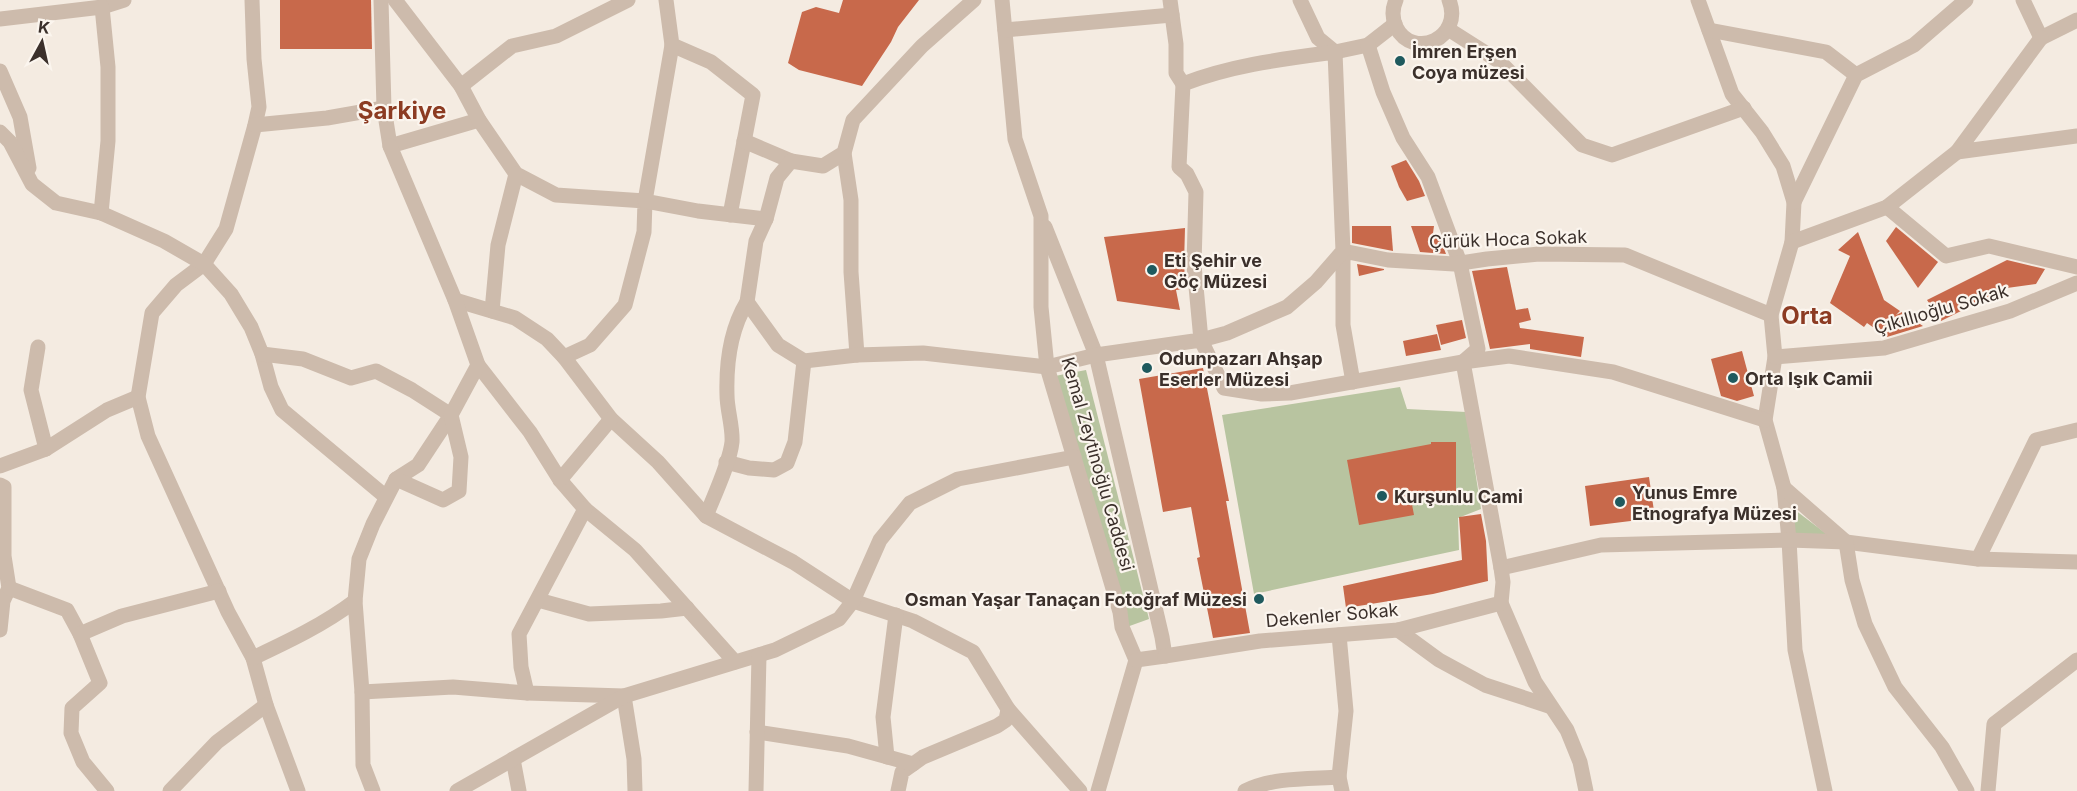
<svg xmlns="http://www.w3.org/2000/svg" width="2077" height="791" viewBox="0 0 2077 791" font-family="Inter,sans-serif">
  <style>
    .green { fill: #b8c4a0 }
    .building { fill: #c8694b }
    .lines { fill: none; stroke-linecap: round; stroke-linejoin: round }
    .minor { stroke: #cdbbac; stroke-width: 15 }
    .poi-dot { fill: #1f5a5e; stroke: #fbf5ee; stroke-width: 2 }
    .labels { text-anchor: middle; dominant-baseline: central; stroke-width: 4.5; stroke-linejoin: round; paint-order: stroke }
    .poi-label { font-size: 18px; font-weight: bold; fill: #3b302b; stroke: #fbf5ee; text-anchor: start }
    .street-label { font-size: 18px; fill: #3b302b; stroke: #fbf5ee }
    .district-label { font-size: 24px; font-weight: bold; fill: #8c3b22; stroke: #fbf5ee }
  </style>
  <rect width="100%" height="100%" fill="#f4ebe1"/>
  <g class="green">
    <polygon points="1086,370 1149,619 1124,628 1055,376"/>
    <polygon points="1400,387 1407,409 1466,412 1481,509 1458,518 1459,550 1254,594 1222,415"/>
    <polygon points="1791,507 1828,535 1794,535"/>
  </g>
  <g class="building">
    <polygon points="280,0 371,0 372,49 280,49"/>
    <polygon points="843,0 919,0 898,27 891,42 862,86 799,70 788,63 802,12 816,7 839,13"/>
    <polygon points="1406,160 1419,181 1425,196 1407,201 1399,187 1391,166"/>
    <polygon points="1352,226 1391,226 1393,251 1352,243"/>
    <polygon points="1411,226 1434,226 1433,233 1438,233 1446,254 1420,252"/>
    <polygon points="1896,227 1938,262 1918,288 1886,241"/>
    <polygon points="1185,228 1184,265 1186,289 1176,290 1180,310 1117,301 1104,237"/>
    <polygon points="1858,232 1884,300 1900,311 1896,315 1902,312 1923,326 1887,337 1867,323 1864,327 1830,303 1850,256 1838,250"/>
    <polygon points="2007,260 2045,269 2036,284 2007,288 1941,321 1927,300"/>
    <polygon points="1357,264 1384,269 1384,270 1359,276"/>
    <polygon points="1507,267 1516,310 1528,308 1531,320 1519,323 1520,328 1584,337 1581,357 1530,349 1530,344 1490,349 1472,271"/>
    <polygon points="1462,320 1466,338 1441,345 1436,325"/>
    <polygon points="1437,334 1441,350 1406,356 1403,341"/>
    <polygon points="1742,351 1754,396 1737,401 1721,396 1711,359"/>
    <polygon points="1203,368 1229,501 1226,501 1250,633 1213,638 1197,558 1200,557 1191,507 1163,512 1139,379"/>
    <polygon points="1431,442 1456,442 1456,494 1410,494 1414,515 1359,525 1347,460 1431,444"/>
    <polygon points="1649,477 1655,518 1590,526 1585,486"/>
    <polygon points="1481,514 1486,541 1488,581 1433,594 1346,608 1343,586 1462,560 1459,517"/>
  </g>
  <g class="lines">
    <g class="minor">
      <polyline points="252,0 254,59 259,107 255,125 226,229 204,264 176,285 152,313 138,397 148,436 228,612 253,658 266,705 298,791"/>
      <polyline points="381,0 384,108 390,146 479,120"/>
      <polyline points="395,0 461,86 479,120 516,174 556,195 645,201 644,232 625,305 590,345 564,357"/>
      <polyline points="666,0 672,45 711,62 753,95 730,215"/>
      <polyline points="1002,0 1015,139 1041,216 1041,307 1047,367 1120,612 1122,627 1136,660 1098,791"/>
      <polyline points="1170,0 1176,44 1176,73 1183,84"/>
      <polyline points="1300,0 1318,38 1335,52 1368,45 1395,24"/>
      <path d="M1396,0C1392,9 1392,18 1396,27C1413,61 1464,38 1449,0"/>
      <polyline points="1698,0 1732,94 1762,132 1783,166 1794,202 1792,242 1771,315 1775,357 1765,420 1784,488 1789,540 1795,650 1825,791"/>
      <polyline points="2023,0 2041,38 2077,20"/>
      <polyline points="0,19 102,7 124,0"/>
      <polyline points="1448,29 1500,62 1582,145 1612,155 1744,108"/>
      <polyline points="1005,30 1172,15"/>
      <polyline points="1709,30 1826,52 1856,75"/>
      <polyline points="2041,38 1957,152 2077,136"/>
      <polyline points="672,45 645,201 698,211 766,219"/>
      <polyline points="1368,45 1383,92 1403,138 1428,177 1460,263 1478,349 1463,362 1501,568 1601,545 1789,540 1846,542 1978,559 2077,562"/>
      <polyline points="0,71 20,117 29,168"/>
      <polyline points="461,86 512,46 556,36 628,0"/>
      <polyline points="255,125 327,118 384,108"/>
      <polyline points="0,132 10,142 32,184 56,203 101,213 164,241 204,264 231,294 251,327 262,354 271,387 282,410 386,497"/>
      <polyline points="744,141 791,161"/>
      <polyline points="844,153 851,200 851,272 857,355"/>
      <polyline points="1794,202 1856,75 1914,45 1966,0"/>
      <polyline points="1887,207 1946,256 1989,246 2077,267"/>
      <polyline points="101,213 108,141 108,67 102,7"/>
      <polyline points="1045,227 1096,355 1162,637 1165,656 1136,660"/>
      <polyline points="1792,242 1887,207 1957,152"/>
      <polyline points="455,300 515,318 547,339 564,357 611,419 658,462 706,516 793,562 853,601 913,621 973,652 1008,709 1006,720 997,726 923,757 902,772 898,791"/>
      <polyline points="747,302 756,241 766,219 777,178 791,161 823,166 844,153 853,120 922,46 974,0"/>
      <polyline points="492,311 498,245 516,174"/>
      <polyline points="38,347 31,390 46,449"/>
      <polyline points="262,354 303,359 351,378 376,371 412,390 451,415 418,465 396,479"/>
      <polyline points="1775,357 1884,348 2010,311 2077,283"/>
      <polyline points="478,365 530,432 560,480 585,509 635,550 735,662"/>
      <polyline points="1353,382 1343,325 1343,251 1388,260 1454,264 1487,259 1539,254 1625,255 1771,315"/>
      <polyline points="726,462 749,468 774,470 787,463 795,442 804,361"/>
      <polyline points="0,466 46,449 107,410 138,397"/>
      <polyline points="560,480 611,419"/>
      <polyline points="0,485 4,487 4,556 9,588 3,601 0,630"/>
      <polyline points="1784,488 1846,542 1852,580 1865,624 1895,687 1942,747 1967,791"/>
      <path d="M706,516C714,496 730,462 732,442C733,427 727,410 727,395C726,362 730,330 747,302L778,345L804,361L857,355L923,353L1047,367L1096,355L1201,340L1227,333L1287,307L1316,282L1343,251L1335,52C1283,59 1232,65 1183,84L1179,167L1187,174L1196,192L1194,265L1201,340L1224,388L1262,394L1290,393L1463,362L1509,356L1613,372L1765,420"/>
      <polyline points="1978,559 2036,440 2077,430"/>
      <polyline points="9,588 67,610 80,634 100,683 72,708 71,733 83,762 107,791"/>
      <polyline points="538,600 589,614 661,611 687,608"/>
      <polyline points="1501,603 1535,682 1567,730 1580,762 1586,791"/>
      <polyline points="1398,630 1439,660 1485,685 1549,706"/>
      <polyline points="80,634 122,616 219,591"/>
      <polyline points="1339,635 1346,711 1339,777 1342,791"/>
      <polyline points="1165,656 1260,641 1398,630 1501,603 1503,582 1501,568"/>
      <path d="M253,658C289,641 323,625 355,601"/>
      <polyline points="362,692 453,687 527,693 624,696 634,759 635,791"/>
      <polyline points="527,693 521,667 519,634 585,509"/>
      <polyline points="1008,709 1080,791"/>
      <polyline points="757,732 848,746 913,764"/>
      <polyline points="887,757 883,717 896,615"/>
      <polyline points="513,759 519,791"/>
      <polyline points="170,791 217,742 266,705"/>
      <polyline points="373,791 363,765 362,692 355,601 359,559 373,524 396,479 443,500 459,491 461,457 451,415 478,365 455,300 390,146"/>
      <polyline points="457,791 624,696 775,650 839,619 853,601 880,540 910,503 958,479 1074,457"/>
      <polyline points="756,791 759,655"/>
      <path d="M1245,791C1273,777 1309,779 1339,777"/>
      <polyline points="1988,791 1994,724 2077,660"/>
    </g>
  </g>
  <g class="poi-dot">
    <circle cx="1400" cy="61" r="6"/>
    <circle cx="1152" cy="270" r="6"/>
    <circle cx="1147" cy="368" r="6"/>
    <circle cx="1733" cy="378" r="6"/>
    <circle cx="1382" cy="496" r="6"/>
    <circle cx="1620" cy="502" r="6"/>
    <circle cx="1259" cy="599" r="6"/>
  </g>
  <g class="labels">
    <g class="poi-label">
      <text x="1412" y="51">İmren Erşen<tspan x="1412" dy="21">Coya müzesi</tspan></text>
      <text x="1164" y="260">Eti Şehir ve<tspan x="1164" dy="21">Göç Müzesi</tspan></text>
      <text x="1159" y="358">Odunpazarı Ahşap<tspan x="1159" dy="21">Eserler Müzesi</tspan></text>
      <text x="1745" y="378">Orta Işık Camii</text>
      <text x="1632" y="492">Yunus Emre<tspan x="1632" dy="21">Etnografya Müzesi</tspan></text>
      <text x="1394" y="496">Kurşunlu Cami</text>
      <text x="1247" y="599" text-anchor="end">Osman Yaşar Tanaçan Fotoğraf Müzesi</text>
    </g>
    <g class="street-label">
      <text transform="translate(1508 239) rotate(-2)">Çürük Hoca Sokak</text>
      <text transform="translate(1941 309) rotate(-16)">Çıkıllıoğlu Sokak</text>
      <text transform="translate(1098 464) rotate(74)">Kemal Zeytinoğlu Caddesi</text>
      <text transform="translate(1332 615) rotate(-5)">Dekenler Sokak</text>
    </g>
    <g class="district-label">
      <text x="402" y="110">Şarkiye</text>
      <text x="1807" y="315">Orta</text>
    </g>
  </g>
  <g transform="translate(42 42) rotate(8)" stroke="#fbf5ee" stroke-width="4.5" paint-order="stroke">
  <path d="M0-4.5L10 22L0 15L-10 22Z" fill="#3b302b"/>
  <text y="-9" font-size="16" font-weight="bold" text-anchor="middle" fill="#3b302b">K</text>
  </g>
</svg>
